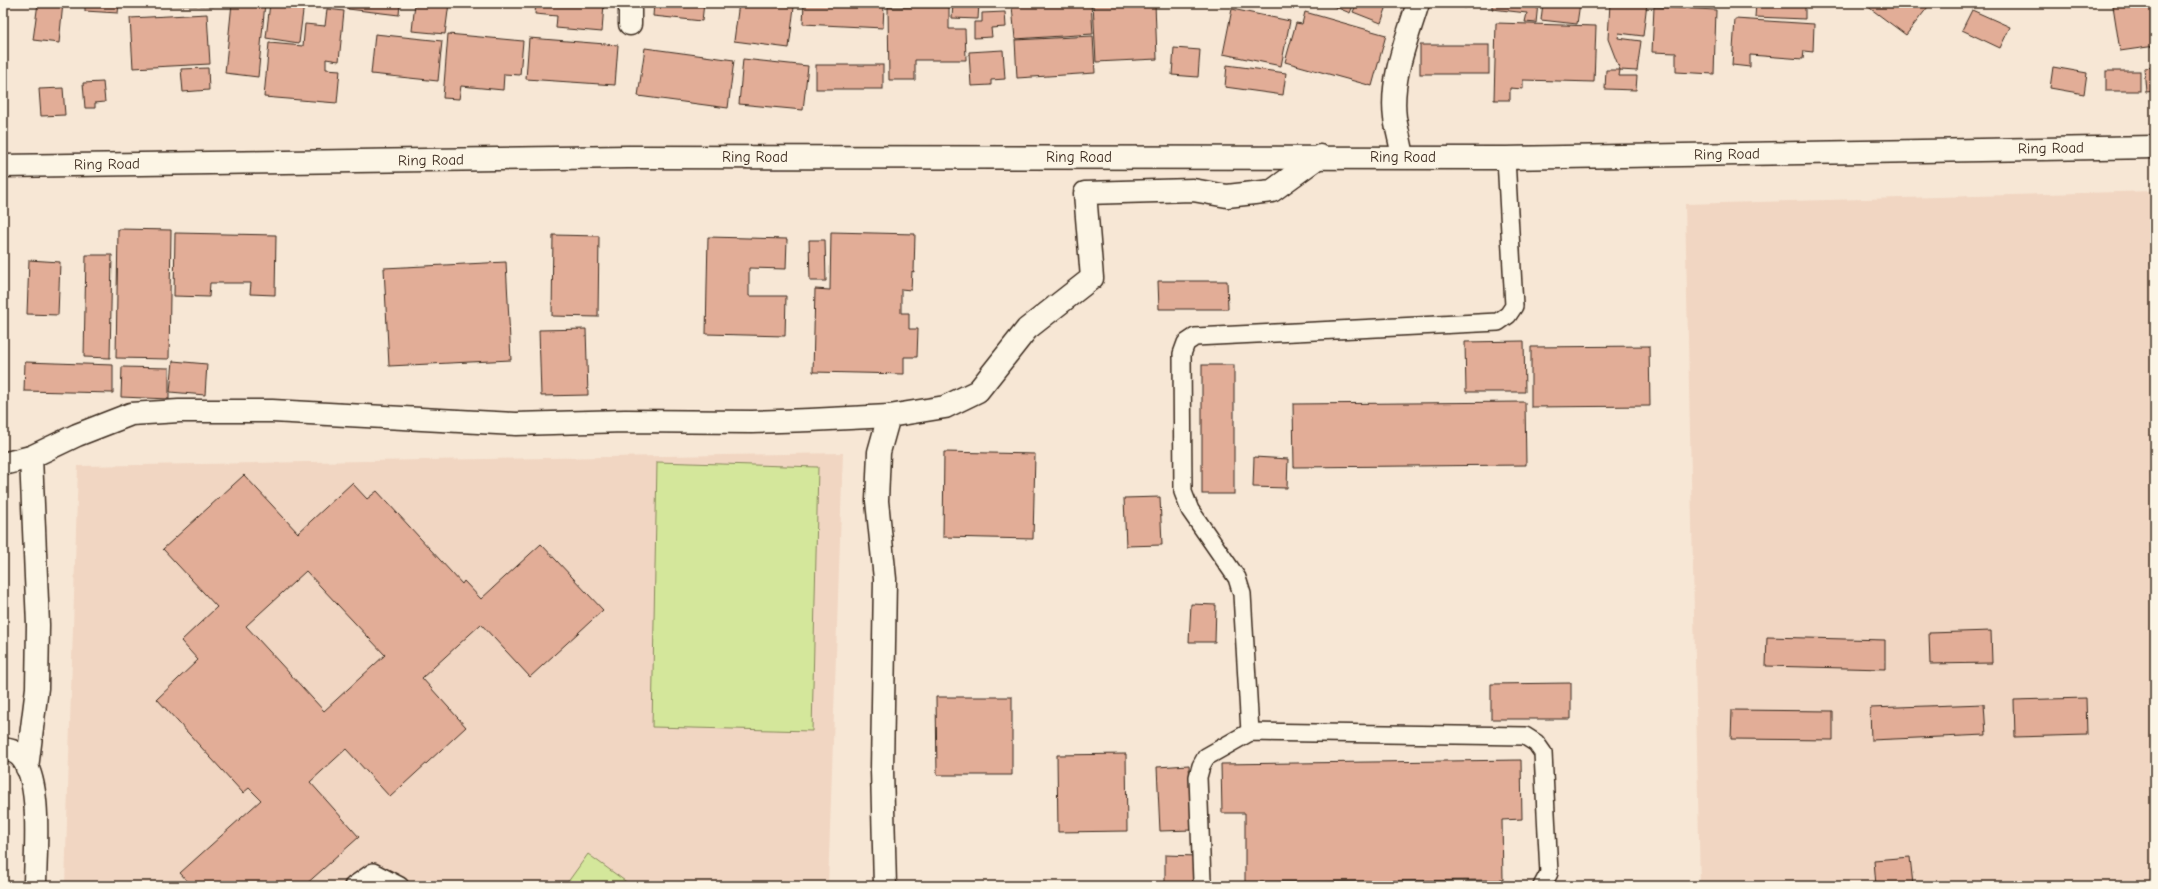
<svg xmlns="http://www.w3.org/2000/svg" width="2158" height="889" viewBox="0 0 2158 889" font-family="'Comic Neue',sans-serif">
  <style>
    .built { fill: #f1d6c2 }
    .grass { fill: #d4e79b; stroke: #88885c }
    .building { fill: #e2ad97; stroke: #3b2a1e; fill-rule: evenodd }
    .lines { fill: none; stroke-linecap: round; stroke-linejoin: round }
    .service-casing { stroke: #3b2a1e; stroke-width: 20 }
    .minor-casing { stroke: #3b2a1e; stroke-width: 25 }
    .secondary-casing { stroke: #3b2a1e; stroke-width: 25 }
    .service { stroke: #fcf5e5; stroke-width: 17 }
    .minor { stroke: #fcf5e5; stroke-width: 22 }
    .secondary { stroke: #fcf5e5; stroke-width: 22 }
    .labels { text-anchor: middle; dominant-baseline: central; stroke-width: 3.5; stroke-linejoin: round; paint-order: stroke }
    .street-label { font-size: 15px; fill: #3b2a1e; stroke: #fcf5e5 }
  </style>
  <rect width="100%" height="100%" fill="#f7e7d5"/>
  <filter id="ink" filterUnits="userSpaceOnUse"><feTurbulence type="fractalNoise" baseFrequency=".025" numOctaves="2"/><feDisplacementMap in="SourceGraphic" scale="8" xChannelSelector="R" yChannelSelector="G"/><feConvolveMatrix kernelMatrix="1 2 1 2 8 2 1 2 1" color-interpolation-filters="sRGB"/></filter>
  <g filter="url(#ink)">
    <g class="built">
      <polygon points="2155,191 2155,886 1700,886 1685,204"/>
      <polygon points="843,453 828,886 65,886 78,466"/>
    </g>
    <g class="grass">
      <polygon points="657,462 818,467 812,731 652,727"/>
      <polygon points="588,854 632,886 565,886"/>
    </g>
    <g class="building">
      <polygon points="38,3 63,3 59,43 33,40"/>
      <polygon points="85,3 119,3 118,13 85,11"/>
      <polygon points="127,3 213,3 213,6 127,4"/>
      <polygon points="232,3 265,3 258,77 225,73"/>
      <polygon points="270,3 304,3 299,43 266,38"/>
      <polygon points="348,3 400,3 399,15 348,9"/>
      <polygon points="415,3 449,3 445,34 412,31"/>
      <polygon points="536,3 604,3 602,32 556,28 557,16 535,14"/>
      <polygon points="654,3 704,3 702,21 653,16"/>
      <polygon points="739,3 787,3 787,6 794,7 789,48 734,41"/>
      <polygon points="804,3 884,5 883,28 803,24"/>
      <polygon points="928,3 928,5 891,4 891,3"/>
      <polygon points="953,3 979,3 978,19 952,18"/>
      <polygon points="1056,3 1091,3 1093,34 1015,39 1012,6"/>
      <polygon points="1093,3 1155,3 1157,59 1096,62"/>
      <polygon points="1326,3 1354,3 1350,13"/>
      <polygon points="1357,3 1388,3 1381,23 1353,12"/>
      <polygon points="1451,3 1467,3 1465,8"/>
      <polygon points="1492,3 1538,3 1536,23 1525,22 1527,13 1492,9"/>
      <polygon points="1543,3 1580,3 1577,24 1541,20"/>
      <polygon points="1607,3 1647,3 1643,36 1619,33 1618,38 1641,41 1637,71 1620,70 1608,39 1610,3"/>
      <polygon points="1659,3 1705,3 1705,7"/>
      <rect x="1737" y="3" width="15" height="3"/>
      <polygon points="1756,3 1805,3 1805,19 1755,17"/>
      <polygon points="1863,3 1931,3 1906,35"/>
      <polygon points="2155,3 2155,46 2120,51 2113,6 2134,3"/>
      <polygon points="888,7 949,7 949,29 965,29 966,60 915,60 915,80 889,80"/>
      <polygon points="1654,7 1716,10 1714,74 1676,72 1676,53 1652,52"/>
      <polygon points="327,9 344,11 339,61 326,59 326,69 340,70 337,103 264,97 269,43 303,46 305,24 325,26"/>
      <polygon points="1232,9 1290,21 1281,66 1223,54"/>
      <polygon points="1972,10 2010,27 2000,48 1962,30"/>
      <polygon points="1005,12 1006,27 991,28 992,37 974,38 974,22 982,22 982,13"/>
      <polygon points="1305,12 1386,35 1372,86 1285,62 1296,23 1302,24"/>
      <polygon points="207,14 210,64 133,68 130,18"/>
      <polygon points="1735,19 1814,24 1813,52 1804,51 1803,59 1750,55 1750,67 1732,65"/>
      <polygon points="1496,23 1596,26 1594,82 1523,80 1523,89 1510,88 1510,100 1494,100"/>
      <polygon points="375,34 442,41 438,81 371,74"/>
      <polygon points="448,34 523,41 520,75 504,74 503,90 461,86 459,99 443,98"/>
      <polygon points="1093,36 1095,73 1017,78 1015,40"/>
      <polygon points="529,38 618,45 615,85 526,79"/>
      <rect x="1420" y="45" width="69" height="29"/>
      <polygon points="645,48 734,60 728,108 638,96"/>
      <polygon points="1174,48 1200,50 1198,77 1172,75"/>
      <polygon points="1003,50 1005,79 991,80 991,85 971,86 969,52"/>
      <polygon points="743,59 808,66 803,110 739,104"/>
      <rect x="816" y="65" width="67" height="24"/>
      <polygon points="1227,65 1286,73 1283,95 1225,87"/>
      <polygon points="2053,67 2087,73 2084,94 2050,88"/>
      <polygon points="2155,67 2155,91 2146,92 2144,68"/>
      <polygon points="208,68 209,90 183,92 181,69"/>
      <polygon points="1606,70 1620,70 1619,76 1637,76 1636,90 1605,89"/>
      <rect x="2106" y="71" width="34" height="20"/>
      <polygon points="103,82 105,102 95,103 95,108 85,108 83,83"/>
      <polygon points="63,88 65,115 41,116 39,89"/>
      <polygon points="118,229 171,230 169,359 116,358"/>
      <polygon points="831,232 915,234 914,272 912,271 911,290 901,289 901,313 909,313 909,329 918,329 917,357 904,357 904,374 813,372 815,289 830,290"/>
      <polygon points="175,233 276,235 275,295 250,294 251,283 210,283 209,297 174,296"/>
      <polygon points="553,235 599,236 598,317 552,316"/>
      <polygon points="708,237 787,239 786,269 749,268 749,296 786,296 785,336 706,334"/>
      <polygon points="809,240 825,240 826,281 810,281"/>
      <polygon points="86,255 112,255 110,358 84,357"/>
      <polygon points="29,260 60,262 58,315 27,314"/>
      <polygon points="506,262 511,360 389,366 384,268"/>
      <polygon points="1158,281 1227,281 1228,309 1159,309"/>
      <polygon points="586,329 588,395 541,396 539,330"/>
      <polygon points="1524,341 1525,392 1466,392 1465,342"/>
      <polygon points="1649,346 1650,406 1531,407 1531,347"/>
      <polygon points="173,361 207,364 205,395 170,392"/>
      <polygon points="25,362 113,365 113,393 24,391"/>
      <rect x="1202" y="365" width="32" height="129"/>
      <polygon points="122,367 169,368 169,399 121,397"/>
      <polygon points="1525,402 1526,465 1294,467 1293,404"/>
      <polygon points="944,452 1035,454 1033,539 943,537"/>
      <polygon points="1254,457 1288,459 1287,488 1253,487"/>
      <path d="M244,475L298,533L352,483L367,499L377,491L462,584L464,581L481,599L541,544L603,610L530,677L481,624L422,678L466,727L390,797L346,749L310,782L359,837L304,886H192L180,873L261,800L249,788L243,793L157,699L198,660L181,641L217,607L163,549ZM306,571L385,655L324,711L246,626Z"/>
      <polygon points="1160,497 1162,545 1126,546 1124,498"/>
      <polygon points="1191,604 1216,605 1215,642 1189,642"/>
      <polygon points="1991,631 1992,663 1930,664 1929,633"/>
      <polygon points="1767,637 1885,640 1885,669 1766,666"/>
      <polygon points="1571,683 1571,719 1491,719 1491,684"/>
      <polygon points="936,697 1012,697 1012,775 937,775"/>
      <polygon points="2086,698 2087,735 2015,737 2014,700"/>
      <polygon points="1984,704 1986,735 1871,740 1870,708"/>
      <polygon points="1732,710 1833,711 1833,740 1731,739"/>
      <polygon points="1126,754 1127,831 1058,832 1057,755"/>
      <polygon points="1521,760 1522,819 1502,820 1503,880 1245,882 1245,813 1222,813 1221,764"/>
      <polygon points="1189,765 1192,830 1160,831 1157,767"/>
      <polygon points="1165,855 1197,856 1197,886 1165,886"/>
      <polygon points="1910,857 1913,885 1876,886 1874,860"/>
    </g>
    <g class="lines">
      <defs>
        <g id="service">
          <polyline points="1250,732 1242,594 1237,578 1190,510 1183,492 1182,354 1186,343 1195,337 1498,322 1508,315 1514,306 1506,158"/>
          <polyline points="353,886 373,872 400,886"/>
          <polyline points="1205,886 1202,881 1198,777 1201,766 1206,757 1250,732 1525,736 1536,743 1543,753 1549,873 1542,886"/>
        </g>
        <g id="minor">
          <polyline points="630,3 630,24"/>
          <path d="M1403,157C1401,144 1397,131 1395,118C1390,79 1407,39 1418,3"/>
          <polyline points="3,464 31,457 77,435 131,414 179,411 272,411 516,424 625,421 752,422 810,420 889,416 945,407 978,391 1027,329 1092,278 1085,193 1193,190 1227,196 1272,191 1320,156"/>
          <path d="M3,749C10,750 15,751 20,756C43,779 35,854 35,886"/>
          <polyline points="27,768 37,688 38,625 31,457"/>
          <polyline points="885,886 882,770 885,579 877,501 879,452 889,416"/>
        </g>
        <polyline id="secondary" points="3,166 628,157 1506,158 2155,147"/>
      </defs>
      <use href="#service" class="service-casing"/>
      <use href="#minor" class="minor-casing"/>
      <use href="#secondary" class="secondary-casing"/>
      <use href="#service" class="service"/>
      <use href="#minor" class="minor"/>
      <use href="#secondary" class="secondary"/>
    </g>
  </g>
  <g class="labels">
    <g class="street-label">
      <text transform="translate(2051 148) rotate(-1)">Ring Road</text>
      <text transform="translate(1727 154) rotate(-1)">Ring Road</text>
      <text x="755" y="157">Ring Road</text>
      <text x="1079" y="157">Ring Road</text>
      <text x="1403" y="157">Ring Road</text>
      <text transform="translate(431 160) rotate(-1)">Ring Road</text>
      <text transform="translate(107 164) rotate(-1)">Ring Road</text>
    </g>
  </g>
  <rect width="2158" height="889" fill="none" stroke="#fcf5e5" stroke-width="16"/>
  <rect x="8" y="8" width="2142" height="873" fill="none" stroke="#3b2a1e" stroke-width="1.5" filter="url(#ink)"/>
</svg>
